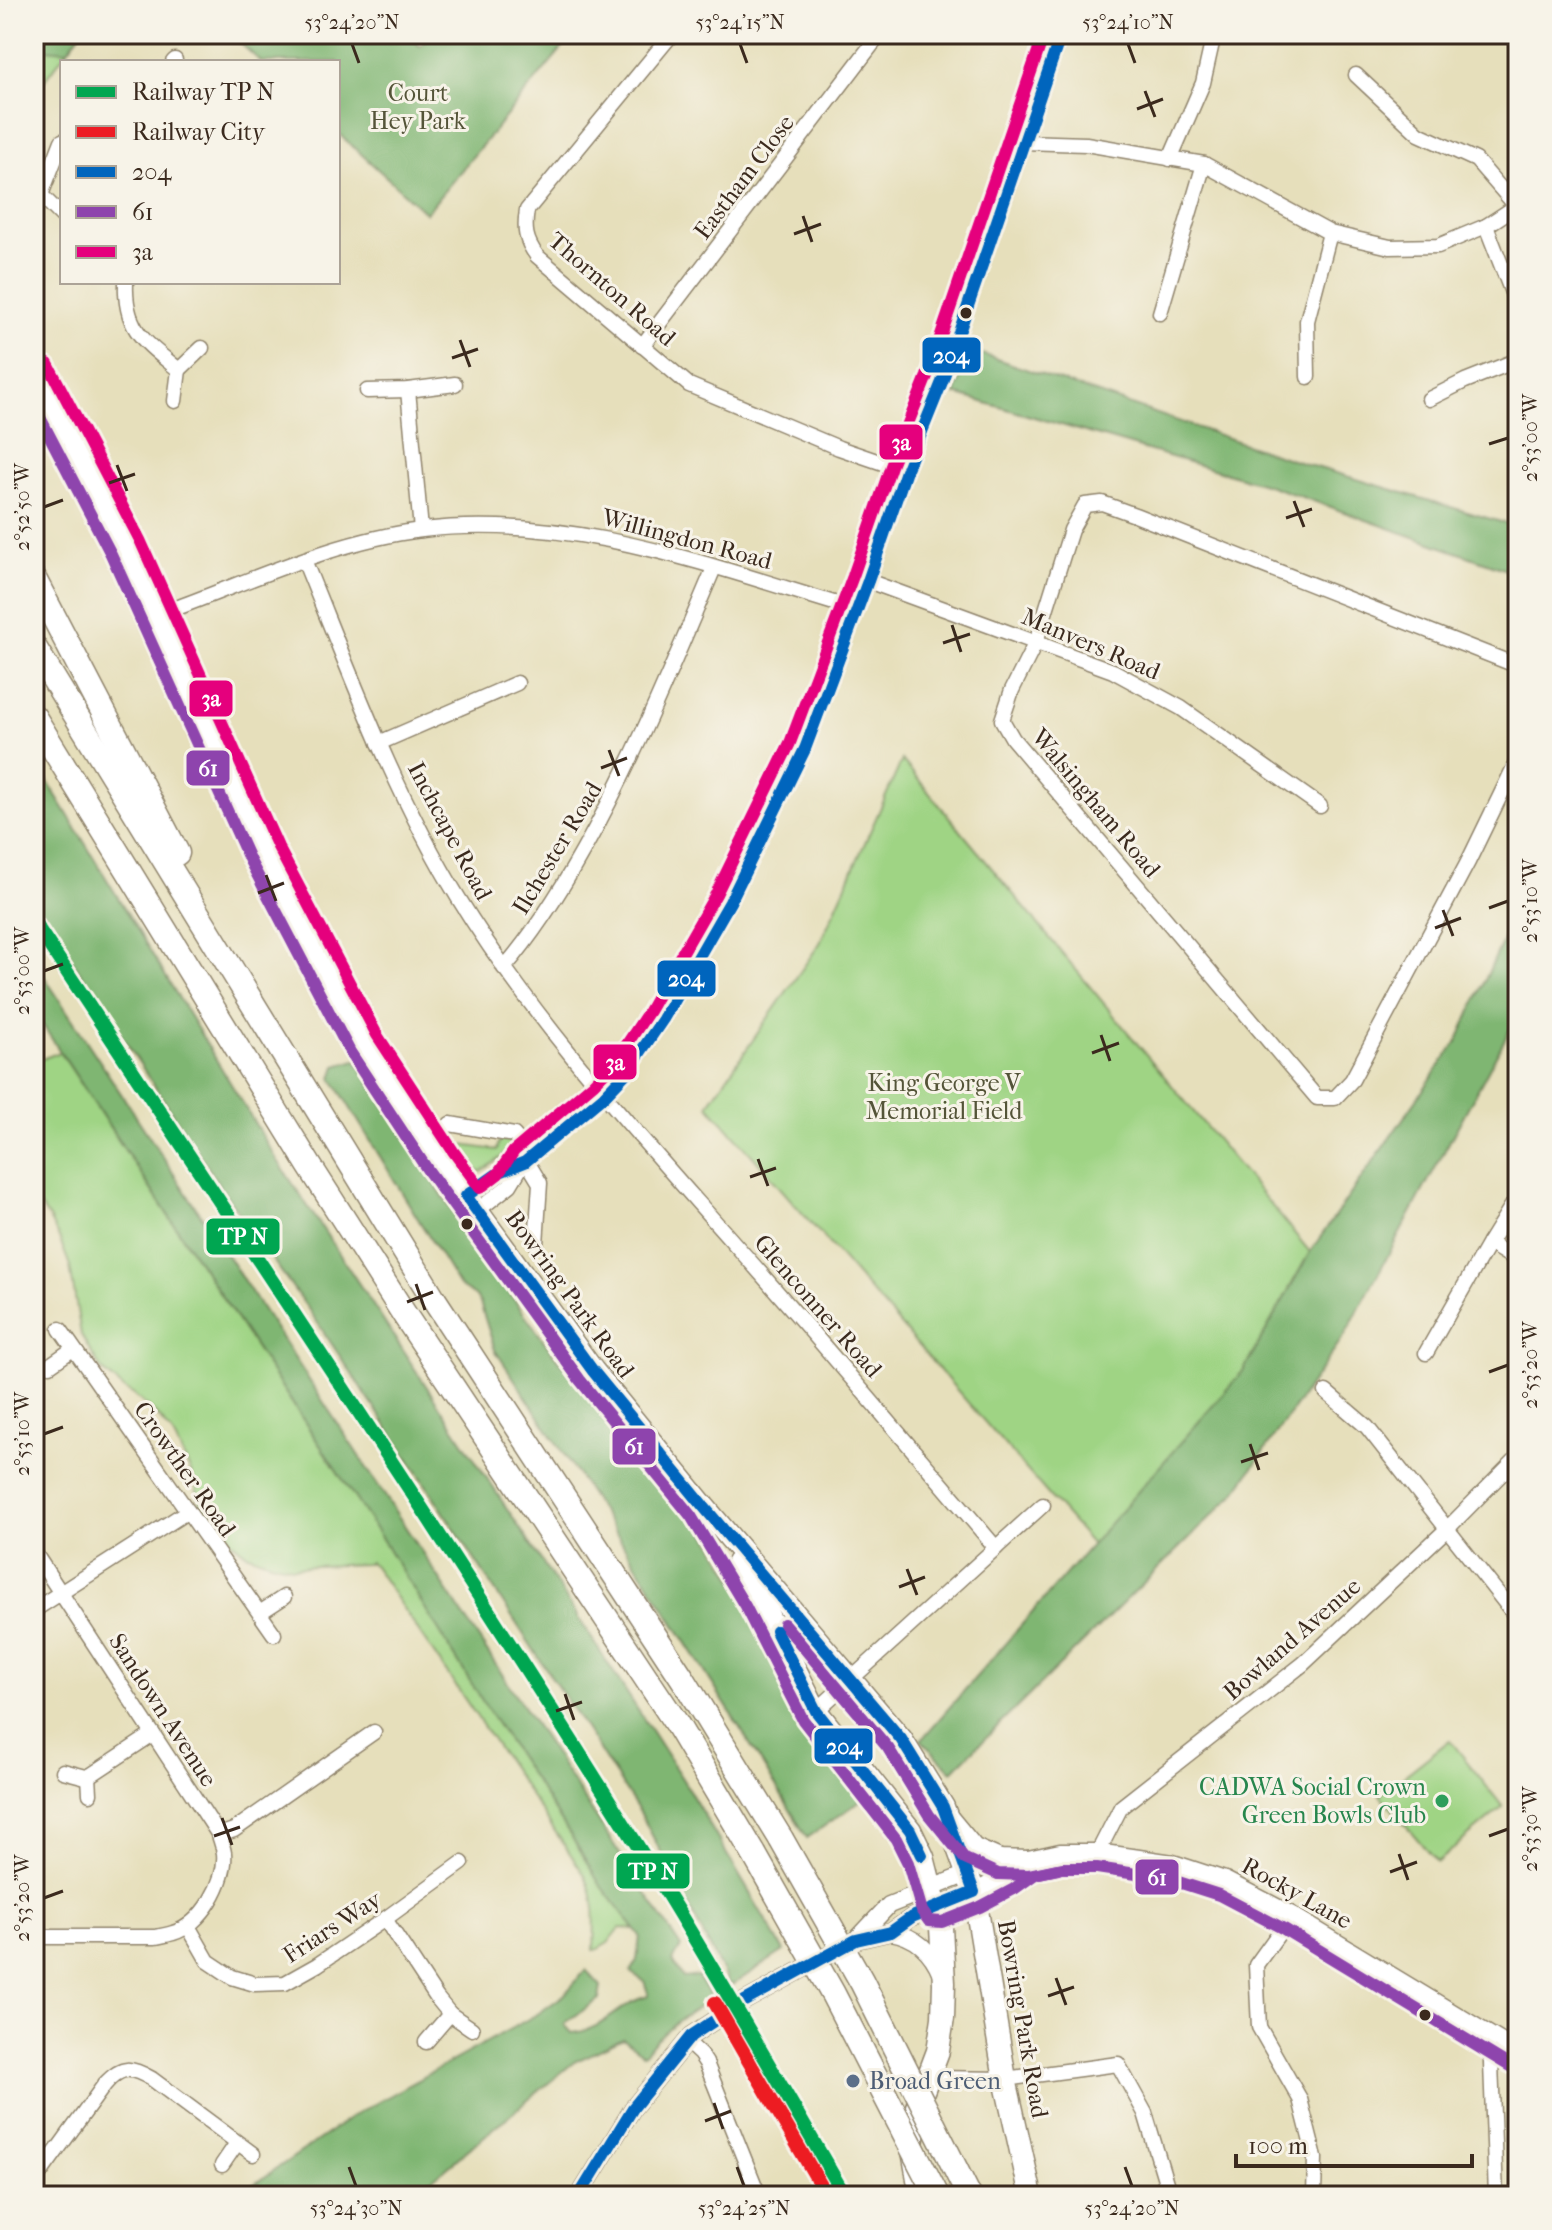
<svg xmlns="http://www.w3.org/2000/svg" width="1552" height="2230" viewBox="0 0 1552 2230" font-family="'IM FELL French Canon',serif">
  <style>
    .green { fill: #9fd484; stroke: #6d7f51; stroke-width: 2 }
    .forest { fill: #7fb672; stroke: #5d7048; stroke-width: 2 }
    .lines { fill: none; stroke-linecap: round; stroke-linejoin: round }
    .minor-casing { stroke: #90846c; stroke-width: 17 }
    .tertiary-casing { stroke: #90846c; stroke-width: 19 }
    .primary-casing { stroke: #90846c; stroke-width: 25 }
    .motorway-casing { stroke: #90846c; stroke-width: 27 }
    .minor { stroke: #fff; stroke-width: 14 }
    .tertiary { stroke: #fff; stroke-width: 16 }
    .primary { stroke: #fff; stroke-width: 22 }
    .motorway { stroke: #fff; stroke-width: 24 }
    .motorway-bridge-casing { stroke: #90846c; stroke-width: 27; stroke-linecap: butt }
    .motorway-bridge { stroke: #fff; stroke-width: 24 }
    .bus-1-casing { stroke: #f7f3e8; stroke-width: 18 }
    .bus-2-casing { stroke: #f7f3e8; stroke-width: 18 }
    .bus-3-casing { stroke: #f7f3e8; stroke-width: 18 }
    .bus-1 { stroke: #0065bd; stroke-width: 12 }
    .bus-2 { stroke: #8e44ad; stroke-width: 12 }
    .bus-3 { stroke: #e5007d; stroke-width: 12 }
    .rail-1-casing { stroke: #f7f3e8; stroke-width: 20 }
    .rail-2-casing { stroke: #f7f3e8; stroke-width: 20 }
    .rail-1 { stroke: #00a651; stroke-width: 14 }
    .rail-2 { stroke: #ed1c24; stroke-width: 14 }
    .ticks { fill: none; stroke: #3b2a1e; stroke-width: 3 }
    .bus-dot { fill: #3b2a1e; stroke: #f7f3e8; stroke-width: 3 }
    .leisure-dot { fill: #2e9e5b; stroke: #f7f3e8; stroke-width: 3 }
    .service-dot { fill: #5c6f8a; stroke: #f7f3e8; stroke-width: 3 }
    .labels { text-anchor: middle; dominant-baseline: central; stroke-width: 6; stroke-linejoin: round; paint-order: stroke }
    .park-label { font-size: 24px; fill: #545438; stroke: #f7f3e8 }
    .street-label { font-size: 24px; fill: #3b2a1e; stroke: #f7f3e8 }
    .leisure-label { font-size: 24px; fill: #27864d; stroke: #f7f3e8; text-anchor: end }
    .service-label { font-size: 24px; fill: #4e5e75; stroke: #f7f3e8; text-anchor: start }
    .line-badge { stroke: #f7f3e8; stroke-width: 3 }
    .badge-label { font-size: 22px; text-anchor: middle; font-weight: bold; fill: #fff }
    .neatline { fill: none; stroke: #3b2a1e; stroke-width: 3 }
    .ticks-label { font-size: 20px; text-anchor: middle; fill: #3b2a1e }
  </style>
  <rect width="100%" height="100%" fill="#f7f3e8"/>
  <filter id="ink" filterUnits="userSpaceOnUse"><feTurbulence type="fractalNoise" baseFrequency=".0125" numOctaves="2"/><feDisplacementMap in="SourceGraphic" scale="16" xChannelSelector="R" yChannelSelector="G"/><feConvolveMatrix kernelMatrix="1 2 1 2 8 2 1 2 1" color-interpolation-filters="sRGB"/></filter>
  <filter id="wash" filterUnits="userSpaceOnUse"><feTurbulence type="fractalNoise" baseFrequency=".006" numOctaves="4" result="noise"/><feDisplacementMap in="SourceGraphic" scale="32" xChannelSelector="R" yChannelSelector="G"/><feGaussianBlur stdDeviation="1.8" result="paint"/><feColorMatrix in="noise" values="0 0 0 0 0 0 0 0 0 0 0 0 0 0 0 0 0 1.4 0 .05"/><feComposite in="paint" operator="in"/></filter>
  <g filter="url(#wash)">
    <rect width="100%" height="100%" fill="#e6dfbb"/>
    <g class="green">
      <polygon points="34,34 80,34 34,94"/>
      <polygon points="902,760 1310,1252 1244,1370 1093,1546 708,1105 820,943"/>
      <path d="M60,1052L386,1545L493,1718L570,1834L598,1881L635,1929L620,1928L608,1943L596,1950H594C595,1924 597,1897 584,1874L374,1566L369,1562L366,1564L292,1567L270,1562L246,1553L219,1531L201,1505L192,1474L172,1433L159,1417L134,1395L124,1389L101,1369L81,1335L70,1266L60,1240L49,1218L34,1197V1062Z"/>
      <polygon points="504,1139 511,1141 514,1147 482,1172 471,1170 454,1144 497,1150 499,1142"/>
      <polygon points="1450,1740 1503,1807 1437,1862 1380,1795"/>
    </g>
    <g class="forest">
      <polygon points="34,34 80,34 67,51 34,48"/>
      <polygon points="230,34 404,34 420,46 431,34 574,34 426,213 338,133 338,62 261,62"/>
      <polygon points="970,350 1289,459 1518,527 1518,574 1271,486 955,394"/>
      <polygon points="34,759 274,1155 558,1586 683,1780 784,1951 730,1986 641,1814 424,1482 311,1313 223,1191 34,902"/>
      <polygon points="1518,907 1518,1015 1346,1333 1235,1493 952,1771 921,1740 1244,1370 1310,1252 1458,1040"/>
      <path d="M34,961L681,1947L673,1961L683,1978L698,1976L712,1999C683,2017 666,2026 644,2054L623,2039L574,2062L412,2196H237L353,2116L539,2013L564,1995L586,1970L601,1986L599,1999L564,2024L572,2033C606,2030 621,2001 649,1996L644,1981L630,1972L637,1960L640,1936L598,1881L570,1834L493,1718L386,1545L34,1012Z"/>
      <path d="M356,1060L473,1243L558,1360L633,1438L705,1530L745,1598L789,1688L863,1799L807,1838C708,1672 602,1511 495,1350L480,1303L475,1296L459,1286L332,1078L336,1066Z"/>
    </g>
  </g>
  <g filter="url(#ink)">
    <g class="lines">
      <defs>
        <g id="minor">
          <path d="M672,34L527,210C524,229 525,240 537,256L689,385L839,448L906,471"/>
          <polyline points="173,62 175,60"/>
          <polyline points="1356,75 1419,134 1476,160 1516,206"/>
          <polyline points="1023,142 1086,144 1204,164 1330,233 1390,247 1438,246 1486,226 1518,205"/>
          <polyline points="1170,159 1203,83 1214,34"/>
          <polyline points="41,195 62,216"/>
          <polyline points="34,199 41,195 62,141"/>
          <polyline points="1486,226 1518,308"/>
          <path d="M126,282C124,330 145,342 179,370"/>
          <polyline points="1160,313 1204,164"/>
          <polyline points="642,346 880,34"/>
          <polyline points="179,370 202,348"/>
          <polyline points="1308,377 1307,321 1330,233"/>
          <polyline points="408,390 421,530"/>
          <polyline points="367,391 408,390 455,384"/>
          <polyline points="1429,399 1465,381 1518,360"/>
          <polyline points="175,401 179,370"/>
          <path d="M304,560C351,675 394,793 459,899C535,1023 637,1133 733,1242C822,1342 909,1445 996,1548"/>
          <polyline points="868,581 1113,671 1181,708 1320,806"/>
          <path d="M179,607C257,578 338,540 422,530C573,512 715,568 857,610"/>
          <polyline points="1518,666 1135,515 1102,503 1085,505 1071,530 1036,642 1012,690 1002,720 1013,739 1317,1098 1335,1098 1352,1080 1468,862 1518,759"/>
          <polyline points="379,743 517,683"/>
          <path d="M504,968C535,932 560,892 583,851C634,760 673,664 714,568"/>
          <polyline points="450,1124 514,1135 532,1156"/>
          <polyline points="526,1160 540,1183 536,1244"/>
          <polyline points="466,1196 500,1172 525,1162 604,1096 627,1072 663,1019 730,902 805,749 868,581 906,471 942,382 1061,34"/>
          <polyline points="1518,1196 1489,1243 1518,1261"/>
          <polyline points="477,1211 510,1185 524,1162"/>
          <polyline points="60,1329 274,1634"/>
          <polyline points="1426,1353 1489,1243"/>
          <polyline points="50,1365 73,1349"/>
          <polyline points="1326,1392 1367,1427 1518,1619"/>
          <path d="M34,1552L219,1835C221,1841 223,1847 224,1853C227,1882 201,1925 173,1933C167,1935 160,1936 155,1937H34"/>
          <polyline points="34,1610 188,1511"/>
          <polyline points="261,1612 284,1597"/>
          <polyline points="816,1711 1043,1505"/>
          <polyline points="63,1771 86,1777 91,1775 153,1734"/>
          <polyline points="89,1776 90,1794"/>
          <polyline points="219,1835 234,1830 374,1732"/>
          <polyline points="1098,1852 1121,1807 1303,1664 1447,1529 1518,1457"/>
          <polyline points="1292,1915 1256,1965 1259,2027 1300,2099 1315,2158 1314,2196"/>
          <polyline points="385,1919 437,1998 450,2014 472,2029"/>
          <polyline points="188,1926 208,1961 232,1977 255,1984 285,1983 317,1965 385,1919 462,1863"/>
          <polyline points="1490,2036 1496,2196"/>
          <polyline points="686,2041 700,2054 706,2063 759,2196"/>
          <polyline points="426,2042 450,2014"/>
          <polyline points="930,2078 1005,2079 1118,2064 1145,2113 1170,2196"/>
          <polyline points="222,2165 237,2143"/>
          <path d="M34,2182L105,2084C122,2065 131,2067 152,2079L253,2154"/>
          <polyline points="1150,2196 1170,2190"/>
        </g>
        <g id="tertiary">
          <polyline points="951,1818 975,1847 1000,1858 1028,1859 1060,1852 1098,1852 1173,1863 1225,1880 1292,1915 1518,2052"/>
          <path d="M891,1932C915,1936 932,1951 941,1974"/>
          <polyline points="857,1939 889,1905 967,1874 977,1865 1000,1858"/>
          <polyline points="579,2196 633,2108 691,2036 741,2003 856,1940 891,1932 912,1917 974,1892 1007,1875 1028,1859"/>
        </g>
        <g id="primary">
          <polyline points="34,371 125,547 264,854 363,1043 440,1160 593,1371 704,1507 901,1739 943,1807 974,1892 1005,2079 1031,2196"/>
          <polyline points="738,1563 759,1598 816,1711 910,1830 923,1857 941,1927 944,1983 943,2018 938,2051 917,2107 912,2145 921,2196"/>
        </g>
        <g id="motorway">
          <polyline points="34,579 177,853"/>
          <polyline points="34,647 435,1301 683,1679 781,1839"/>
          <polyline points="34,717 309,1165 406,1317 676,1723 754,1854"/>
        </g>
      </defs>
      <use href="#minor" class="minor-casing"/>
      <use href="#tertiary" class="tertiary-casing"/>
      <use href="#primary" class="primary-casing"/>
      <use href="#motorway" class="motorway-casing"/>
      <use href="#minor" class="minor"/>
      <use href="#tertiary" class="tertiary"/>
      <use href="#primary" class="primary"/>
      <use href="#motorway" class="motorway"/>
      <defs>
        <g id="motorway-bridge">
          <polyline points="781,1839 862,1982 969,2196"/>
          <polyline points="754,1854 833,1994 937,2196"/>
        </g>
      </defs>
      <use href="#motorway-bridge" class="motorway-bridge-casing"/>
      <use href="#motorway-bridge" class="motorway-bridge"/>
      <defs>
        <g id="bus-1">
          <polyline points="776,1631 816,1711 910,1830 922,1855"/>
          <polyline points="579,2196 633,2108 691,2036 741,2003 856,1940 891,1932 912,1917 974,1892 943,1807 901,1739 704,1507 593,1371 466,1196 500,1172 525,1162 604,1096 627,1072 663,1019 730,902 805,749 868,581 906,471 942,382 1061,34"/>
        </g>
        <g id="bus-2">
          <polyline points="34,406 111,554 250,861 350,1052 427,1169 580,1380 691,1516 745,1606 803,1720 896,1839 908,1863 922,1911 929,1921 942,1922 980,1907 1014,1889 1035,1874 1062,1868 1097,1868 1169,1879 1219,1895 1284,1929 1510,2066"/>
          <polyline points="784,1624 888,1748 929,1815 965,1859 998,1874 1029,1875 1058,1869"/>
        </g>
        <polyline id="bus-3" points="48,364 140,540 278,847 377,1035 453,1151 480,1188 498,1174 514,1151 593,1084 615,1062 649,1011 716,894 790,743 853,576 891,466 927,376 1044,34"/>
      </defs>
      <use href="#bus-1" class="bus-1-casing"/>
      <use href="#bus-2" class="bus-2-casing"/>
      <use href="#bus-3" class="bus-3-casing"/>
      <use href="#bus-1" class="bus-1"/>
      <use href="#bus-2" class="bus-2"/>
      <use href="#bus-3" class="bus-3"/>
      <defs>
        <path id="rail-1" d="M34,922C245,1241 459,1557 660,1882C724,1985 784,2091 845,2196"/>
        <polyline id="rail-2" points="715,2003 827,2196"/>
      </defs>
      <use href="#rail-1" class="rail-1-casing"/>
      <use href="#rail-2" class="rail-2-casing"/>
      <use href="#rail-1" class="rail-1"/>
      <use href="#rail-2" class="rail-2"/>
    </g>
  </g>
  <path class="ticks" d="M352,44L359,63M740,44L747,63M1128,44L1135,63M1145,91L1155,117M1137,109L1163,99M803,216L812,242M794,234L821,224M460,340L470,367M452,358L478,349M1489,444L1508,438M117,465L127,491M109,483L135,474M1294,501L1304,527M44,507L63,500M1286,518L1312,509M952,625L961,652M943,643L970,634M609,750L619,776M601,768L627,758M266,875L276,901M258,893L284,883M1489,908L1508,901M1443,910L1453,936M1435,928L1461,918M44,971L63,964M1101,1035L1110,1061M1092,1053L1119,1043M758,1159L768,1186M750,1177L776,1168M416,1284L425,1310M407,1302L433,1292M1489,1372L1508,1365M44,1434L63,1427M1250,1444L1259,1470M1241,1462L1268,1453M907,1569L917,1595M899,1587L925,1577M565,1694L574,1720M556,1711L582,1702M222,1818L232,1845M214,1836L240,1827M1489,1836L1508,1829M1399,1854L1408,1880M1390,1872L1417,1862M44,1898L63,1891M1056,1978L1066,2005M1048,1996L1074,1987M714,2103L723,2129M705,2121L731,2111M349,2167L356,2186M737,2167L744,2186M1125,2167L1132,2186"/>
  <g class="bus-dot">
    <circle cx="966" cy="313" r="7"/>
    <circle cx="467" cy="1224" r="7"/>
    <circle cx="1425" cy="2015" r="7"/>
  </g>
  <circle class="leisure-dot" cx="1442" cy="1801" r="8"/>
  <circle class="service-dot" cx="853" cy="2081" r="8"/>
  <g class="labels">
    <g class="park-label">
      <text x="418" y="93">Court<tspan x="418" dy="28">Hey Park</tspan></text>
      <text x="944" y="1083">King George V<tspan x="944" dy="28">Memorial Field</tspan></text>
    </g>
    <g class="street-label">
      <text transform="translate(744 177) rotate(-53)">Eastham Close</text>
      <text transform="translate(612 289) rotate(41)">Thornton Road</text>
      <text transform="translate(687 539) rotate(15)">Willingdon Road</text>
      <text transform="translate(1091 644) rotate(23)">Manvers Road</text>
      <text transform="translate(1096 803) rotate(50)">Walsingham Road</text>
      <text transform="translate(450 831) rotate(62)">Inchcape Road</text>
      <text transform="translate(557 848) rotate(-59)">Ilchester Road</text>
      <text transform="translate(570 1294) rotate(54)">Bowring Park Road</text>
      <text transform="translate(818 1306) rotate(49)">Glenconner Road</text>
      <text transform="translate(185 1469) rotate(55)">Crowther Road</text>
      <text transform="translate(1292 1639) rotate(-41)">Bowland Avenue</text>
      <text transform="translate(163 1710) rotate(57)">Sandown Avenue</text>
      <text transform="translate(1297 1893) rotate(29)">Rocky Lane</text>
      <text transform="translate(332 1927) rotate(-33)">Friars Way</text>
      <text transform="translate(1023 2019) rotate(80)">Bowring Park Road</text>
    </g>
    <g class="leisure-label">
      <text x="1426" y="1787">CADWA Social Crown<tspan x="1426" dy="28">Green Bowls Club</tspan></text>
    </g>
    <g class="service-label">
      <text x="869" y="2081">Broad Green</text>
    </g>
  </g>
  <g class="line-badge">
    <rect x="921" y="336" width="61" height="38" rx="8" fill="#0065bd"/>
    <rect x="878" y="423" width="46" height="38" rx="8" fill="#e5007d"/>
    <rect x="188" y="679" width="46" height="39" rx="8" fill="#e5007d"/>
    <rect x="185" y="749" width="46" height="38" rx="8" fill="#8e44ad"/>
    <rect x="656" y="959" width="61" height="39" rx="8" fill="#0065bd"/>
    <rect x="592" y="1043" width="46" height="38" rx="8" fill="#e5007d"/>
    <rect x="205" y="1217" width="76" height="39" rx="8" fill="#00a651"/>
    <rect x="611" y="1427" width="46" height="39" rx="8" fill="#8e44ad"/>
    <rect x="813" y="1727" width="61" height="38" rx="8" fill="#0065bd"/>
    <rect x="615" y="1852" width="76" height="38" rx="8" fill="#00a651"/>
    <rect x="1134" y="1858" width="46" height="38" rx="8" fill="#8e44ad"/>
  </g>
  <g class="badge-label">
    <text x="951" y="363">204</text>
    <text x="901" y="450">3a</text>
    <text x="211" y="706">3a</text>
    <text x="208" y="776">61</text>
    <text x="686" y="986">204</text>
    <text x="615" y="1070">3a</text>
    <text x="243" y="1244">TP N</text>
    <text x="634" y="1454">61</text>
    <text x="844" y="1754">204</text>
    <text x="653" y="1879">TP N</text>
    <text x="1157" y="1885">61</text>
  </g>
  <rect width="1552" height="2230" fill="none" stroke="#f7f3e8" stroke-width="88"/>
  <rect x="60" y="60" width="280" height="224" fill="#f7f3e8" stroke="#aca397" stroke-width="2"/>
  <rect x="76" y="86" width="40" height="12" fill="#00a651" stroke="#aca397" stroke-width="2"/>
  <text x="132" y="100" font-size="24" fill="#3b2a1e">Railway TP N</text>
  <rect x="76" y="126" width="40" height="12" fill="#ed1c24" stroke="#aca397" stroke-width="2"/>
  <text x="132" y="140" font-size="24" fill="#3b2a1e">Railway City</text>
  <rect x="76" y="166" width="40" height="12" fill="#0065bd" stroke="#aca397" stroke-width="2"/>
  <text x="132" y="180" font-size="24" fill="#3b2a1e">204</text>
  <rect x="76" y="206" width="40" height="12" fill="#8e44ad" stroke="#aca397" stroke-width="2"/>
  <text x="132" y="220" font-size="24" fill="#3b2a1e">61</text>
  <rect x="76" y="246" width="40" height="12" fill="#e5007d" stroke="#aca397" stroke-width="2"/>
  <text x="132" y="260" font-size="24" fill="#3b2a1e">3a</text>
  <path d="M1236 2154v12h236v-12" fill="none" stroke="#3b2a1e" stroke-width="4"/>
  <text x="1248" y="2154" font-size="24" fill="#3b2a1e" stroke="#f7f3e8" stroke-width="6" paint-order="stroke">100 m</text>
  <rect x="44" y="44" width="1464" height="2142" class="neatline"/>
  <g class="ticks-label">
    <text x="352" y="29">53°24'20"N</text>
    <text x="740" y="29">53°24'15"N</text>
    <text x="1128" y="29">53°24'10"N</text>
    <text transform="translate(1530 438) rotate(-90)" y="7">2°53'00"W</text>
    <text transform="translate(22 507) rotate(-90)" y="7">2°52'50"W</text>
    <text transform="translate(1530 901) rotate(-90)" y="7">2°53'10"W</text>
    <text transform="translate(22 971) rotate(-90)" y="7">2°53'00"W</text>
    <text transform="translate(1530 1365) rotate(-90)" y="7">2°53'20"W</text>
    <text transform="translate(22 1434) rotate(-90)" y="7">2°53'10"W</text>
    <text transform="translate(1530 1829) rotate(-90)" y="7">2°53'30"W</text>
    <text transform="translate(22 1898) rotate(-90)" y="7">2°53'20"W</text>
    <text x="356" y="2215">53°24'30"N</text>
    <text x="744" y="2215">53°24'25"N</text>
    <text x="1132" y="2215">53°24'20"N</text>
  </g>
</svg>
